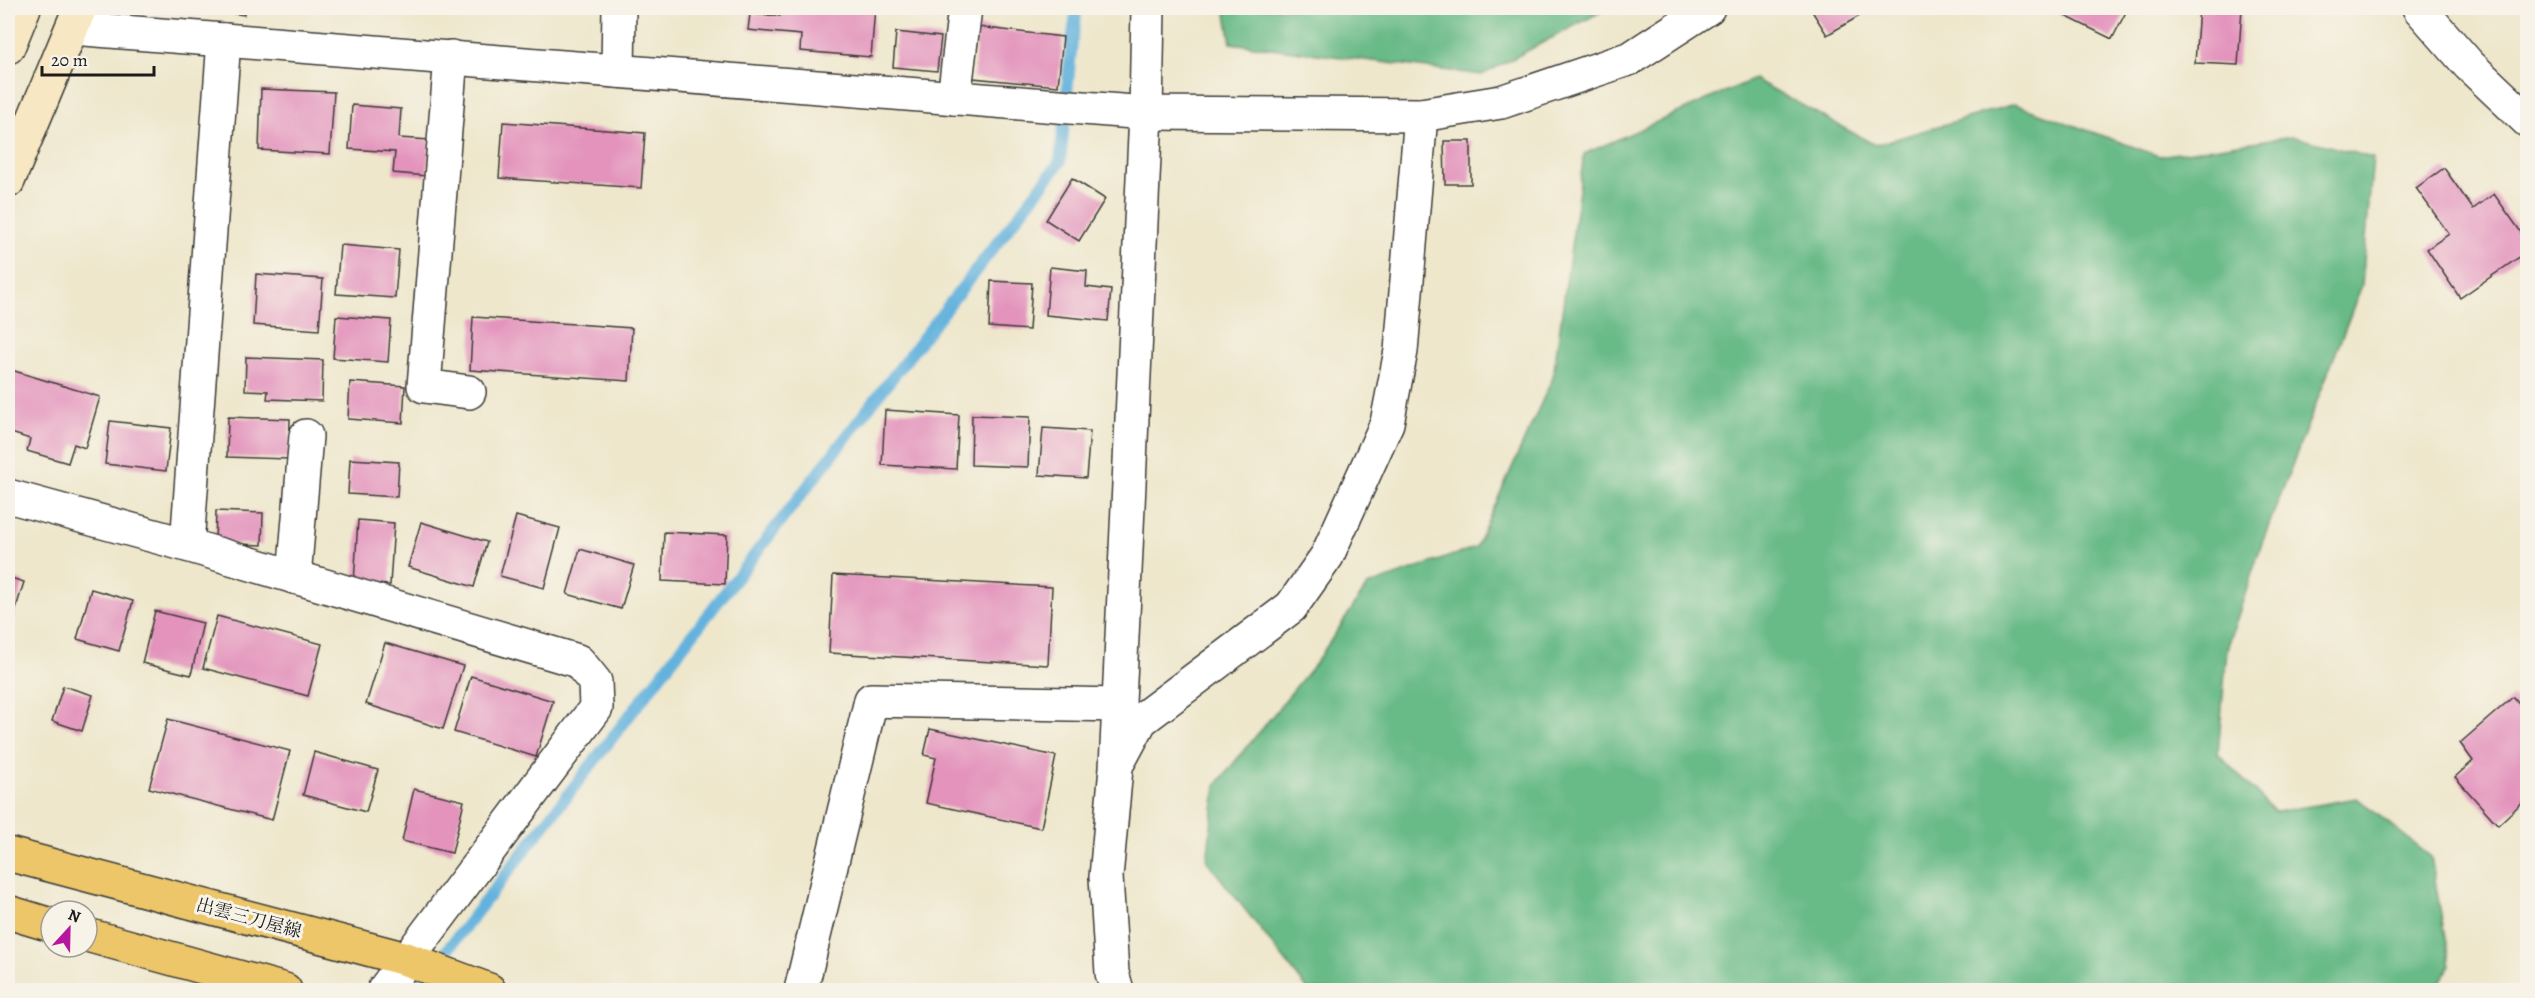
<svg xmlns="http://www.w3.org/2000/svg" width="2535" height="998" viewBox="0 0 2535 998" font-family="Alegreya,'Noto Serif JP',serif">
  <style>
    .forest { fill: #68ba86; stroke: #426b51; stroke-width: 1.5 }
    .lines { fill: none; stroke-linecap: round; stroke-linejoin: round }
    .stream { stroke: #63b2dd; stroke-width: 12 }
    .building { fill: #e393bc }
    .street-casing { stroke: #3c3a36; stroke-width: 36 }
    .secondary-casing { stroke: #3c3a36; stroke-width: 36 }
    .primary-casing { stroke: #3c3a36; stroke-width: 36 }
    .street { stroke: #fff; stroke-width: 33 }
    .secondary { stroke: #f7e8c3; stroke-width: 33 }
    .primary { stroke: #ecc669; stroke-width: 33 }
    .labels { text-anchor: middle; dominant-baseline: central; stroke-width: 6; stroke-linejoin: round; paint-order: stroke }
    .street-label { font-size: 18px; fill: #1c1c1c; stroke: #f7f3e8 }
  </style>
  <rect width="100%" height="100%" fill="#f7f3e8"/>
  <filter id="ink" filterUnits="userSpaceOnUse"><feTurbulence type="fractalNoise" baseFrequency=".0167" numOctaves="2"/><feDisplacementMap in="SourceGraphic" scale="12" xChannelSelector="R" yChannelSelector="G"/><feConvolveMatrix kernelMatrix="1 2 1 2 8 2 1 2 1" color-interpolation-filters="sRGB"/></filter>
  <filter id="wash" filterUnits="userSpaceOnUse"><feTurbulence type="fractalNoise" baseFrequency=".008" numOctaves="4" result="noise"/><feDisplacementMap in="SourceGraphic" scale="24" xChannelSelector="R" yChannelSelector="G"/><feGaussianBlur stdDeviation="1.35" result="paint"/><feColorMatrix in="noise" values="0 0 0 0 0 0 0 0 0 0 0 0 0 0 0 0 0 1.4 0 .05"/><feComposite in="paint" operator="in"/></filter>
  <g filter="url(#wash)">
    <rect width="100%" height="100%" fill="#eee7cc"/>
    <g class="forest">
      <polygon points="1225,8 1608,8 1482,75 1231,43"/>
      <polygon points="1754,79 1875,145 2014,104 2159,156 2292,136 2373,158 2362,285 2262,543 2227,649 2218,754 2275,812 2357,798 2431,857 2450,966 2435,990 1308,990 1207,861 1216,785 1317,661 1367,586 1476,547 1553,377 1584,154"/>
    </g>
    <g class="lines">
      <polyline class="stream" points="416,990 1060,162 1072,42 1077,8"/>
    </g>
    <g id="blocks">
      <g class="building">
        <polygon points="192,8 245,8 244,15"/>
        <polygon points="781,8 875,8 871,57 800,51 801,35 748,30 750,14 780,16"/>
        <polygon points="1810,8 1866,8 1868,11 1827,35"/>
        <polygon points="2049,8 2128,8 2112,39"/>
        <polygon points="2199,8 2242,8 2238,65 2195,63"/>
        <polygon points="978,27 1063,37 1058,86 973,78"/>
        <polygon points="896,32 941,37 937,71 893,67"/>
        <polygon points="261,89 334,92 330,154 259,150"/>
        <polygon points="352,105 401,109 399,138 430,140 427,176 393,173 395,152 349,149"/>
        <polygon points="503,122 645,133 641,188 499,178"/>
        <polygon points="1444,141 1471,141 1471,184 1445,184"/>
        <polygon points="2444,168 2473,209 2494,194 2528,242 2528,251 2460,298 2427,249 2449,234 2416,188"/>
        <polygon points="1072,178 1105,199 1079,241 1046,220"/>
        <polygon points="340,245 399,250 395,298 336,294"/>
        <polygon points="1050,267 1087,271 1086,287 1111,290 1108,321 1046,315"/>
        <polygon points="256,274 323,279 319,330 253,325"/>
        <polygon points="991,281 1032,283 1029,330 989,327"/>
        <polygon points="336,316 391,320 388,362 333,358"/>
        <polygon points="473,317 632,328 629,381 470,370"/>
        <polygon points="246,357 323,360 322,401 267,399 268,391 245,390"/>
        <polygon points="8,369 100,397 85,448 74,444 68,463 27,451 30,439 8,432"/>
        <polygon points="350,382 405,386 403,423 348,419"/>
        <polygon points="885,410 959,415 956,469 882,465"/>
        <polygon points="972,415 1030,417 1028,467 971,465"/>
        <polygon points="228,417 290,419 289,459 227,457"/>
        <polygon points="110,421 171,428 166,471 105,464"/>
        <polygon points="1043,428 1090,431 1086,478 1039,475"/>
        <polygon points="350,459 399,462 397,497 348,494"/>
        <polygon points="216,511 263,513 262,545 215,543"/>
        <polygon points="516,516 560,528 544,588 500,576"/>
        <polygon points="358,520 394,523 390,585 354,583"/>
        <polygon points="421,522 487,542 474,587 408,567"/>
        <polygon points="664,532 727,535 725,584 662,581"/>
        <polygon points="580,549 634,565 621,609 567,594"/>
        <polygon points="833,575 1052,587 1048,665 829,653"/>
        <polygon points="8,577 24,582 8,634"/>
        <polygon points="91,589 133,601 119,651 77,639"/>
        <polygon points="155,611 203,623 191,675 142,663"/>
        <polygon points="217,616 322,644 308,696 203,668"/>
        <polygon points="385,643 463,666 443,729 366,704"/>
        <polygon points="471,676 553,701 536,757 454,732"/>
        <polygon points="63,686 93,695 82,731 52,721"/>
        <polygon points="2513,697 2528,715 2528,797 2498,825 2455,777 2473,761 2460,743"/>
        <polygon points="168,719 290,751 272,820 149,788"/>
        <polygon points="930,729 1056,756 1041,828 926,803 936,758 924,755"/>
        <polygon points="314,752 378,770 366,812 303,795"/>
        <polygon points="414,789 464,801 452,853 402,841"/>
      </g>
    </g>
  </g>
  <g filter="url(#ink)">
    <use href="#blocks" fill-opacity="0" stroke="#3c3a36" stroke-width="1.5"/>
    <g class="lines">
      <defs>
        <g id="street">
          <polyline points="2419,8 2469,65 2528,121"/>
          <polyline points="72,28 1146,113 1421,115 1501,102 1631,58 1708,8"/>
          <polyline points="451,57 424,386 469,392"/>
          <polyline points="618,71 619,8"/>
          <polyline points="954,98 965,8"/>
          <polyline points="8,496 187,545 578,661 595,682 596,708 384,990"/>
          <polyline points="187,545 224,40"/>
          <polyline points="294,577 306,436"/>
          <polyline points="1120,759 1141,720 1291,607 1327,556 1387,423 1401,351 1421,115"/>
          <polyline points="801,990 871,700 1119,705"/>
          <polyline points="1117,990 1112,973 1106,877 1116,768 1146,113 1148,8"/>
        </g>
        <g id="secondary">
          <polyline points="8,47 24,8"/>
          <polyline points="8,181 80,8"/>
        </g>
        <g id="primary">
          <polyline points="8,854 406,959 489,990"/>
          <polyline points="8,912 51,925"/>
          <polyline points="87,935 285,990"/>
        </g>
      </defs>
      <use href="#street" class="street-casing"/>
      <use href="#secondary" class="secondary-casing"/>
      <use href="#primary" class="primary-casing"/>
      <use href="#street" class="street"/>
      <use href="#secondary" class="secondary"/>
      <use href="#primary" class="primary"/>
    </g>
  </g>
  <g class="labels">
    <g class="street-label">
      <text transform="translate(249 918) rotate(15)">出雲三刀屋線</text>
    </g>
  </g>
  <rect width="2535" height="998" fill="none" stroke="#f7f3e8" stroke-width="30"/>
  <g transform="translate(69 929) rotate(22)"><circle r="28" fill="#f7f3e8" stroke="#9f9d96" stroke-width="1.5"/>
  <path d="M0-4.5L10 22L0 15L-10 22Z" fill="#b5179e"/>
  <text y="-9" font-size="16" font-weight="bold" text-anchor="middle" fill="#1c1c1c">N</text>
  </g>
  <path d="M42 66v9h112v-9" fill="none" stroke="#1c1c1c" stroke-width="3"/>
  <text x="51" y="66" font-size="18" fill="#1c1c1c" stroke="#f7f3e8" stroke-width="4.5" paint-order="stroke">20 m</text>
</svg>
